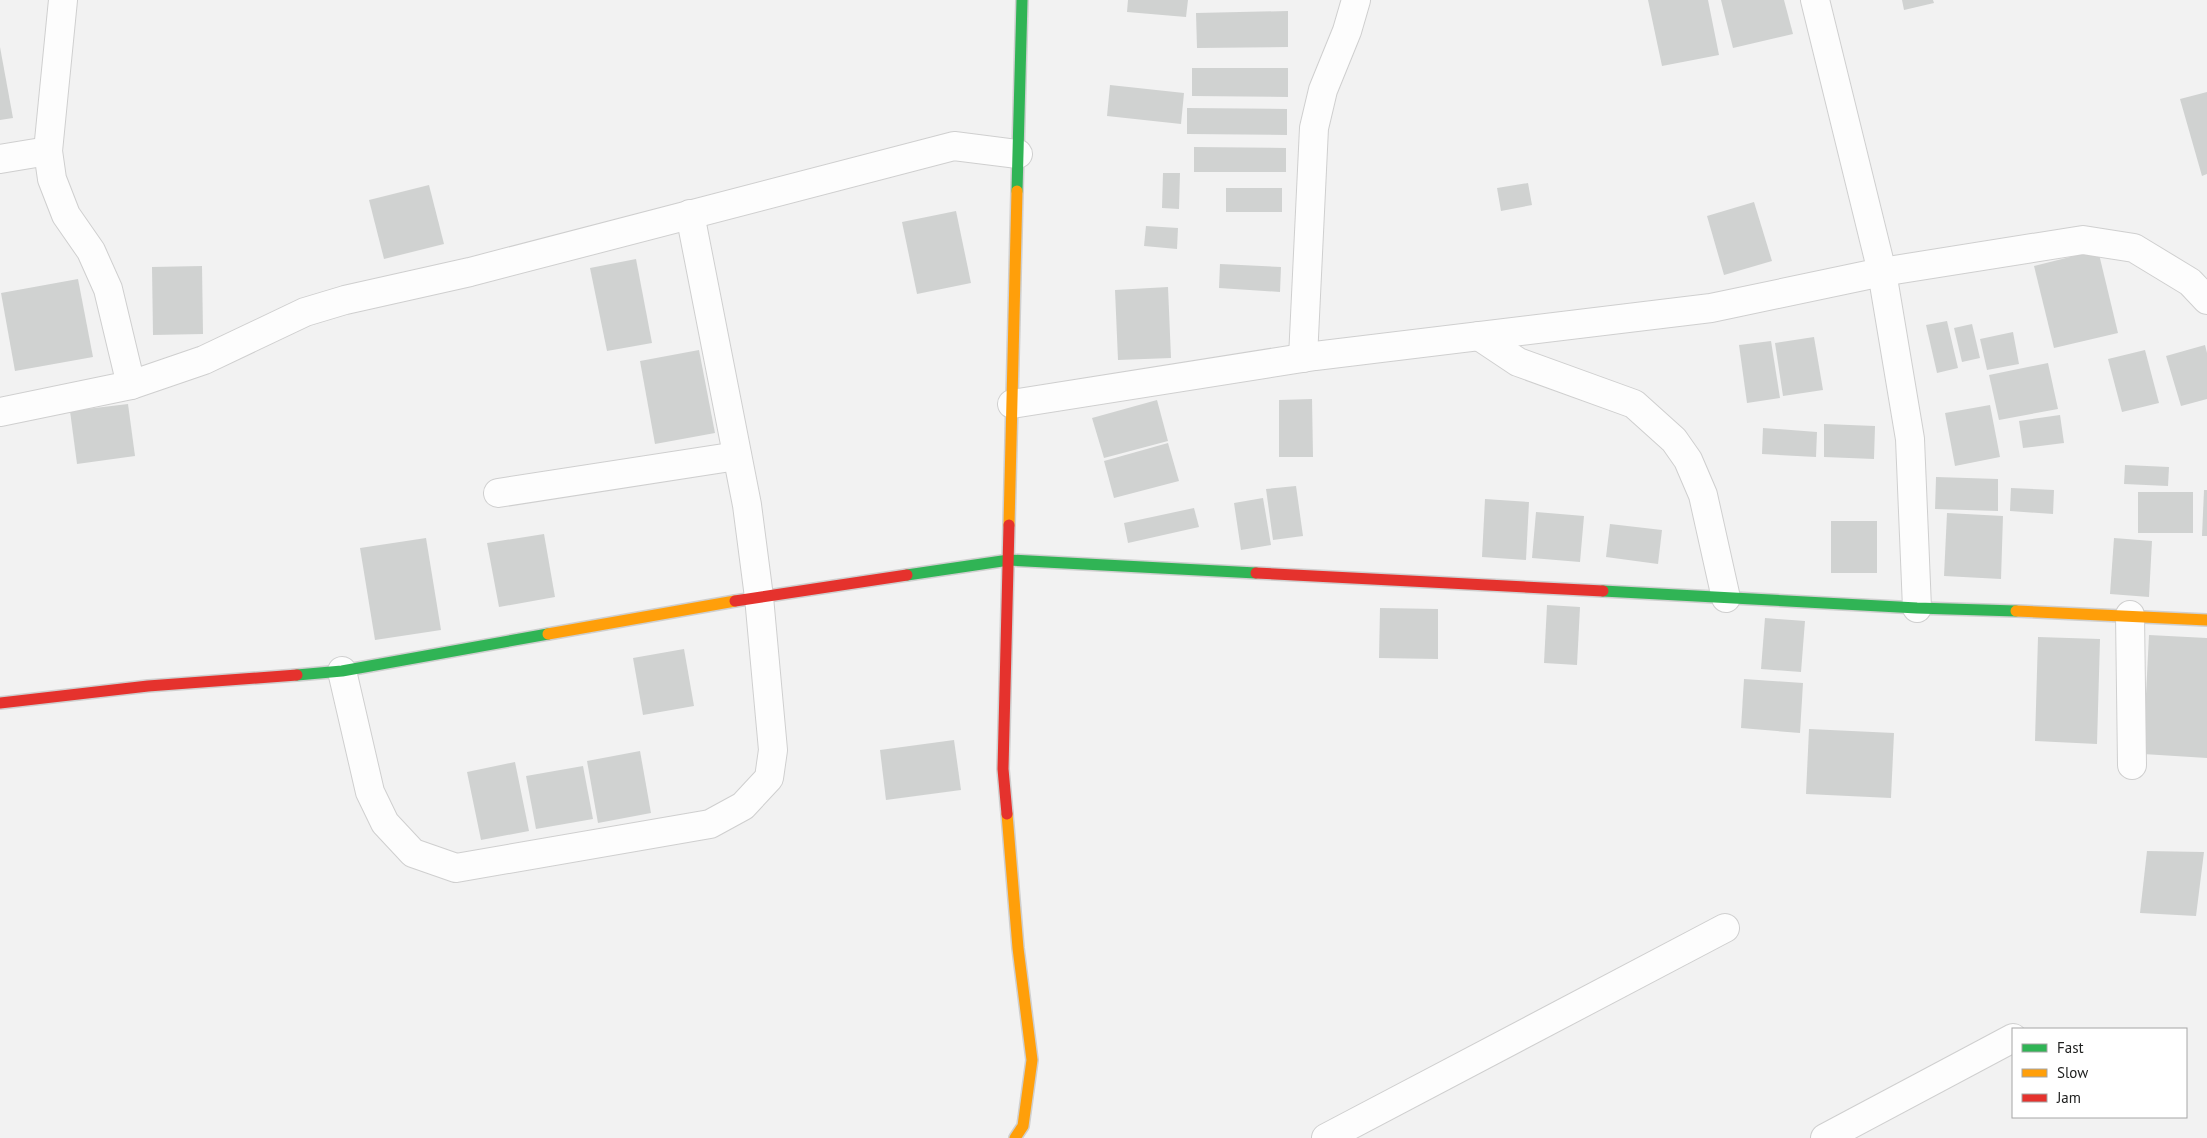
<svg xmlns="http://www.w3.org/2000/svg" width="2207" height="1138" viewBox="0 0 2207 1138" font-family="'PT Sans',sans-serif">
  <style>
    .building { fill: #d0d2d1 }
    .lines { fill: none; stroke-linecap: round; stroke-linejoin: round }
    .street-casing { stroke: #cfcfcf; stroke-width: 30 }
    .fast-casing { stroke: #cfcfcf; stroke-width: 14 }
    .slow-casing { stroke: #cfcfcf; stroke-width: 14 }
    .jam-casing { stroke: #cfcfcf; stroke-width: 14 }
    .street { stroke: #fdfdfd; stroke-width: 28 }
    .fast { stroke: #30b455; stroke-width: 11 }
    .slow { stroke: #ff9f0a; stroke-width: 11 }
    .jam { stroke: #e5322d; stroke-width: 11 }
  </style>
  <rect width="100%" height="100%" fill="#f2f2f2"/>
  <g class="building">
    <polygon points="1128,0 1188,0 1186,17 1127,12"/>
    <polygon points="1648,0 1708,0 1719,55 1662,66"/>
    <polygon points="1721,0 1784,0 1793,34 1733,48"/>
    <polygon points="1902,0 1933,0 1934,3 1904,10"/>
    <polygon points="1288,11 1288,47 1197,48 1196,13"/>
    <polygon points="0,47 13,118 0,120"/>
    <polygon points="1192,68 1288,68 1288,97 1192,96"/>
    <polygon points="1110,85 1184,93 1181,124 1107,116"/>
    <polygon points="2207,92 2207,174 2202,176 2180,99"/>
    <polygon points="1187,108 1287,109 1287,135 1187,134"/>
    <polygon points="1194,147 1286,148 1286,172 1194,172"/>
    <polygon points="1163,173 1180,173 1179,209 1162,208"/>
    <polygon points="1528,183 1532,205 1501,211 1497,188"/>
    <polygon points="429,185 444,244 384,259 369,200"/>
    <rect x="1226" y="188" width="56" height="24"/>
    <polygon points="1754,202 1772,261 1724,275 1707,216"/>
    <polygon points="956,211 971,283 917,294 902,222"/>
    <polygon points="1146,226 1178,228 1177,249 1144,246"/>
    <polygon points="2098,250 2118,333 2054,348 2034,266"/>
    <polygon points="636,259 652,343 607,351 590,268"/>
    <polygon points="1220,264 1281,267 1280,292 1219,288"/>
    <polygon points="202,266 203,334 153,335 152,267"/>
    <polygon points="78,279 93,357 15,371 1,293"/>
    <polygon points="1168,287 1171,358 1118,360 1115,290"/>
    <polygon points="1947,321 1958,368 1937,373 1926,325"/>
    <polygon points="1972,324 1980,358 1962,362 1954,328"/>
    <polygon points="2013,332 2019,364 1987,370 1980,339"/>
    <polygon points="1814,337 1823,390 1783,396 1775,343"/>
    <polygon points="1771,341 1780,398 1747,403 1739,345"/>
    <polygon points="2205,345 2207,353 2207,399 2181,406 2166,356"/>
    <polygon points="699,350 715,433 655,444 640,361"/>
    <polygon points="2145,350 2159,403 2122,412 2108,359"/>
    <polygon points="2048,363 2058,409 1999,420 1989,375"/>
    <polygon points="1312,399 1313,457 1279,457 1279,400"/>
    <polygon points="1157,400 1168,441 1104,458 1092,418"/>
    <polygon points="128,404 135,456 77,464 70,411"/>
    <polygon points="1990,405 2000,457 1955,466 1945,413"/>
    <polygon points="2060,415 2064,443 2023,448 2019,421"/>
    <polygon points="1824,424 1875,426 1874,459 1824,457"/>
    <polygon points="1763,428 1817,432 1816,457 1762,454"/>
    <polygon points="1168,443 1179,481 1114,498 1104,461"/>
    <polygon points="2125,465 2169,467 2168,486 2124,484"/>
    <polygon points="1936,477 1998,479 1998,511 1935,509"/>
    <polygon points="1296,486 1303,536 1273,540 1266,489"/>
    <polygon points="2011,488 2054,490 2053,514 2010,511"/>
    <polygon points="2204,490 2207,490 2207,536 2202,536"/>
    <rect x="2138" y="492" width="55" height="41"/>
    <polygon points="1263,498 1271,545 1241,550 1234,503"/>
    <polygon points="1485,499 1529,502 1526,560 1482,557"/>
    <polygon points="1194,508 1199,527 1128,543 1124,523"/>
    <polygon points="1536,512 1584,516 1580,562 1532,558"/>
    <polygon points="1947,513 2003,516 2001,579 1944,576"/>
    <rect x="1831" y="521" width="46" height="52"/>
    <polygon points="1610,524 1662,530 1658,564 1606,557"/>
    <polygon points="544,534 555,597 499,607 487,543"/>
    <polygon points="426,538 441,630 375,640 360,548"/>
    <polygon points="2114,538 2152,541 2149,597 2110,594"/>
    <polygon points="1547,605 1580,607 1577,665 1544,663"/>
    <polygon points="1380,608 1438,609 1438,659 1379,658"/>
    <polygon points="1765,618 1805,621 1801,672 1761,669"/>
    <polygon points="2149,635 2207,638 2207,758 2143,754"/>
    <polygon points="2038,637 2100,639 2097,744 2035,741"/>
    <polygon points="684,649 694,706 643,715 633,658"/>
    <polygon points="1744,679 1803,683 1800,733 1741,728"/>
    <polygon points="1809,729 1894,733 1891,798 1806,794"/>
    <polygon points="954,740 961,790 886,800 880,750"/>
    <polygon points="640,751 651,813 598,823 587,761"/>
    <polygon points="515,762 529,831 481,840 467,772"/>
    <polygon points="583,766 593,819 536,829 526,776"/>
    <polygon points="2147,851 2204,852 2196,916 2140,913"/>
  </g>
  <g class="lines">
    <defs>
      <g id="street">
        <polyline points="1815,0 1882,272 1910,439 1917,608"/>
        <polyline points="0,159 48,151"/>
        <polyline points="1479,336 1518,362 1634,404 1674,440 1688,460 1703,495 1726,598"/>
        <polyline points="1303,358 1314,128 1323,90 1347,31 1356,0"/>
        <polyline points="131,385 204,360 305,312 345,300 470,272 954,146 1018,154"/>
        <polyline points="1012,404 1315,356 1711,308 1882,272 2083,240 2134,248 2190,282 2207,300"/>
        <polyline points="0,412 131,385 108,289 91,251 66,215 52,179 48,151 63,0"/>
        <polyline points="498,493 737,456"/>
        <polyline points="2130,615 2132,765"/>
        <polyline points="342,671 370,792 385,823 413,853 456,868 710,824 743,806 769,778 773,750 759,597 747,505 690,214"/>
        <polyline points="1326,1138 1725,928"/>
        <polyline points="1825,1138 2013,1038"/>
      </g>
      <g id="fast">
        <polyline points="1017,191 1022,0"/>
        <polyline points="907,575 1009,560 1256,573"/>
        <polyline points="1603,591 1917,608 2016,611"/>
        <polyline points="297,675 342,671 548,634"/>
      </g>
      <g id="slow">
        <polyline points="1009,525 1017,191"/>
        <polyline points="2016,611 2207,620"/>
        <polyline points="548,634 735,601"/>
        <polyline points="1007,814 1018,948 1032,1060 1023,1126 1015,1138"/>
      </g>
      <g id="jam">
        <polyline points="1256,573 1603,591"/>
        <polyline points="735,601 907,575"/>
        <polyline points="0,703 148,686 297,675"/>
        <polyline points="1007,814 1003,769 1009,525"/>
      </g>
    </defs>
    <use href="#street" class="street-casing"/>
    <use href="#fast" class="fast-casing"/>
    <use href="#slow" class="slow-casing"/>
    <use href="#jam" class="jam-casing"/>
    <use href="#street" class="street"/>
    <use href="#fast" class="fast"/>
    <use href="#slow" class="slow"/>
    <use href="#jam" class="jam"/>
  </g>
  <rect x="2012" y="1028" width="175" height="90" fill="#ffffff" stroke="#a6a6a6"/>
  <rect x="2022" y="1044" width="25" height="8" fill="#30b455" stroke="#a6a6a6"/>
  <text x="2057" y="1053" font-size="15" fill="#202120">Fast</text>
  <rect x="2022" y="1069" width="25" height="8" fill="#ff9f0a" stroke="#a6a6a6"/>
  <text x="2057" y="1078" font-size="15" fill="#202120">Slow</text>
  <rect x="2022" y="1094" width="25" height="8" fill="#e5322d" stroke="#a6a6a6"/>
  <text x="2057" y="1103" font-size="15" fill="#202120">Jam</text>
</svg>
